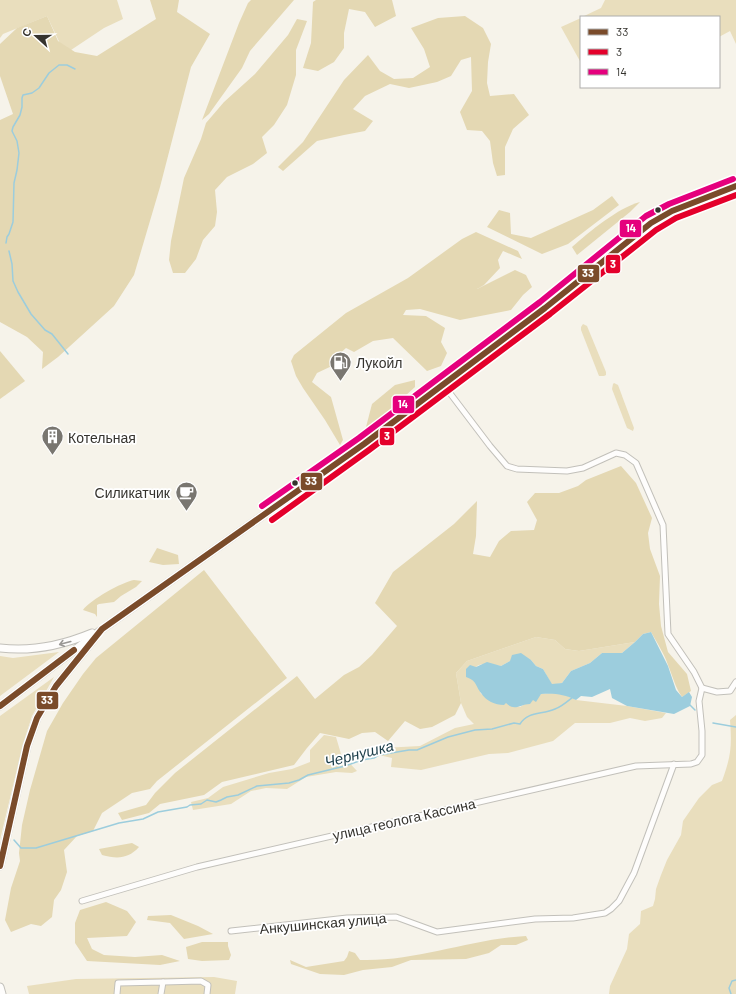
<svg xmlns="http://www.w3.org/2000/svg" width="736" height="994" viewBox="0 0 736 994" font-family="Barlow,sans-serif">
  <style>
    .green { fill: #e9debd }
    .forest { fill: #e4d8b3 }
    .water { fill: #9ccddd }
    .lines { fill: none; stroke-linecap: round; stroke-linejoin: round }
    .stream { stroke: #9ccddd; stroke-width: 1.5 }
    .street-casing { stroke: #c2c0ba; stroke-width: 7 }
    .secondary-casing { stroke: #c2c0ba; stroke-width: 9 }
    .street { stroke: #fefdfc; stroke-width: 5 }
    .secondary { stroke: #fefdfc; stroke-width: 7 }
    .bus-1-casing { stroke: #fff; stroke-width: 9 }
    .bus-2-casing { stroke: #fff; stroke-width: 9 }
    .bus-3-casing { stroke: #fff; stroke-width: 9 }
    .bus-1 { stroke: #7a4b2a; stroke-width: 6 }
    .bus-2 { stroke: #e4002b; stroke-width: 6 }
    .bus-3 { stroke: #e5007d; stroke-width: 6 }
    .oneway { stroke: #9a9895 }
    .bus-dot { fill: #35332e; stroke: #fff; stroke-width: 1.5 }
    .labels { text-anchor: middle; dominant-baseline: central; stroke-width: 3.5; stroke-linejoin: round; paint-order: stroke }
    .poi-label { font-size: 14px; fill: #35332e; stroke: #fff; text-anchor: start }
    .street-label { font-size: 14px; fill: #35332e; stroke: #fff }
    .water-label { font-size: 15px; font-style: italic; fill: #1b3d49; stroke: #fff }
    .line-badge { stroke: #fff; stroke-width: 1.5 }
    .badge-label { font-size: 11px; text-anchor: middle; font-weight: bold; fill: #fff }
  </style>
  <rect width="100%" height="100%" fill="#f6f3ea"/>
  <g class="green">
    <polygon points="0,0 117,0 123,19 104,28 65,54 47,16 3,34 0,38"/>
    <polygon points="605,0 736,0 736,44 730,31 719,37 719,17 582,17 601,8"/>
    <polygon points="581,18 581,63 561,27"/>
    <polygon points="583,324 587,326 606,372 606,375 604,376 599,376 581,330 581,327"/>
    <polygon points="614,383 618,385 634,428 633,431 627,428 612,389 613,384"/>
    <path d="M536,637L555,640L565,649L579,651L635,642L622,653H602L590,663L571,671L562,683L552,685L543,669L536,666L531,660L510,661L501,666C495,665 483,662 477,666C474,669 472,674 471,678L477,683L481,694L520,707L541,694L554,693L566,695L576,700L627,706L666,713L662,718L645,721L630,718L610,723H575L553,741L508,753L489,754L421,770L391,767L392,758L379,755L364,749L420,746L455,728L474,724L467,717L461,703L456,673L467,661Z"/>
    <polygon points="59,652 0,696 0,656 13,658"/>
    <polygon points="54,677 32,716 23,744 0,840 0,716"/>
    <path d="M736,715V994H609L610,986L627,949L629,934L640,924L641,911L653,906L655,899L656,889L661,875L667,860L681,835L683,821L699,798L712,785L722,781C731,756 732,747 730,720Z"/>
    <polygon points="324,735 336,737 341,754 357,771 352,773 336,772 306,777 287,789 266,788 251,791 231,804 193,810 191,802 208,798 223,787 269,773 292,769 310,762 310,750"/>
    <polygon points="214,977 237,981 235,994 29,994 27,986 76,979"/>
  </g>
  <g class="forest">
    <polygon points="150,0 179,0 177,12 210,34 191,67 160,187 134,275 114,306 58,357 42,369 43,352 27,337 0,322 0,120 13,114 0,76 0,44 17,28 47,16 58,41 75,52 97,56 156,19"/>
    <polygon points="251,0 294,0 250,51 242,68 209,114 202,120 239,23 248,3"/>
    <polygon points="316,0 392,0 396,16 375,27 365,12 349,9 344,33 344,48 334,62 318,71 303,68 311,43 313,2"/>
    <polygon points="465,16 483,28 491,44 488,62 487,83 490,96 514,94 529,115 513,129 505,147 505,175 497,176 493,163 490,141 482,131 467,130 460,112 472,91 471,57 461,60 451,76 437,82 409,88 390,84 365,96 353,109 373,121 365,131 344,135 317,141 283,171 278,167 303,142 344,80 368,55 380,71 394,79 413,78 430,67 424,49 411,28 438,18"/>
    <polygon points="297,19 307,21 296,50 296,75 287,105 274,125 262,137 267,153 253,164 227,177 215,190 217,212 215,226 203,240 196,259 185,273 173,273 169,260 171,241 184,178 201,139 206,123 224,102 255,74 288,35"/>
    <polygon points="612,196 619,205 568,244 542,254 487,227 499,210 510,213 511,234 531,238 593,210"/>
    <path d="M640,202L630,212L577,255L572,247C590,231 618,208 640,202Z"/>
    <polygon points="476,232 518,251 522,259 503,251 498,260 500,268 484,285 477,289 515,270 526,275 532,287 523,295 511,310 460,320 420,309 406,310 403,315 426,316 445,328 441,342 447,353 441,366 427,371 393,338 373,341 354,352 346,348 337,356 334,365 317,373 312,382 331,397 343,440 340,445 325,420 303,388 296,376 291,361 294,355 346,313 408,278 462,239"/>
    <polygon points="0,351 25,381 0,399"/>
    <polygon points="415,380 415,387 384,415 366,427 372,404 395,385"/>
    <path d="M621,466L636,483L652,518L648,533L650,549L660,576L659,604L661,626L668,652L687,674L691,691L682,697C675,687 673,677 668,665C664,653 657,643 651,632L643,634L635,642L579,651L565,649L555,640L536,637L467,661L456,673L461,703L455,715L432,727L420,729L405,721L388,741L375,732L362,733L349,739L320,733L307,748L294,765L222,782L204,795L160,804L149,813L122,820L118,813L146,805L155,793L175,773L297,676L315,699L344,675L359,667L372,655L397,626L375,603L393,572L454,524L477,501L476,536L473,554L490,557L499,541L511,531L534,530L537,520L527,502L535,493H559L578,486L586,480Z"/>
    <polygon points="157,548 178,555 179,564 163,565 149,562"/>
    <polygon points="204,570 287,678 157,781 150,789 132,793 102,813 93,831 77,836 64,850 67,872 61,890 54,900 52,917 41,926 31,924 11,932 5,920 11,888 20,861 19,853 22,825 30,790 47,731 63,703 83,674 96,658"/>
    <path d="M134,580L142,581L136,587L121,596L114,602L99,604L97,605V617L95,614L83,610C90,600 122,582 134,580Z"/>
    <path d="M132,843L139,847C128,859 117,859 102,855L99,849Z"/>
    <polygon points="106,902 127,911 136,922 127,936 87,938 92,949 104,955 135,957 162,955 180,961 160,965 87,961 75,943 75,923 80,910"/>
    <polygon points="171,915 198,926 213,934 184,939 170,923 147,920 148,916"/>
    <path d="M526,936L528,940L516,945H501L489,953L466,959L411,960L392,967L363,970L344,975L320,974L291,964L290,960L306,967L344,961L347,957L349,951L355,953L360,960C416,962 470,939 526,936Z"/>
    <polygon points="202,942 228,942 228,946 231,955 229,960 202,961 188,959 186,947"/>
  </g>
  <path class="water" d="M651,632L668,666L676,690L682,697L689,692L692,697L690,706L674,714L627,706L612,698L610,689L592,697L581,696L576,700C564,694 554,693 541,694L536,702L533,700L530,704C520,704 515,712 506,703L504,705C495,705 486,701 481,693C475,685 477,681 466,677V669L470,665L476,667L487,662L501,666L510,661L512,655L521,653L531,660L536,666L543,669L552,684L562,683L571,671L590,663L602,653H622L635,642L643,634Z"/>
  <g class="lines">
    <g class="stream">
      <polyline points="6,243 7,237 9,234 13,222 14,183 17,170 19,153 17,141 12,131 13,127 20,115 22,107 22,98 23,95 32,93 39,88 49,73 59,65 67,65 75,69"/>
      <polyline points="9,251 12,264 13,281 18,292 31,314 45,330 52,334 68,354"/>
      <polyline points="690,705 695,710"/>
      <polyline points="713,723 736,727"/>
      <path d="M14,840L21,848H36L119,823L143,819L158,812L187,807L190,805L201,804L207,800L216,802L221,800L227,797L238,795L257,786L289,783L299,780L308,775L345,766L362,760L374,758L379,755L409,750H417L448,737L475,730L492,729L514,723L520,724C528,711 542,715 555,709C561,707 568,701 573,697"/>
      <polyline points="731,994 729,988 732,981 736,980"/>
    </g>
    <defs>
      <g id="street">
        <polyline points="443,384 490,446 507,466 517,469 567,471 583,468 616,453 625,455 636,463 663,525 668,634 694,672 702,688"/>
        <polyline points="82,901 197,867 636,766 691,764 697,762 702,755 702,731 699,701 702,688 717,692 730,691 736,682"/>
        <polyline points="231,931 347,918 396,917 437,932 535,919 573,918 605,913 611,909 619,901 634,873 674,764"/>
        <polyline points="163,982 201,981 208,985 207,994"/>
        <polyline points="117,994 118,983 163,982 161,994"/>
      </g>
      <g id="secondary">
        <path d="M0,648C32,652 63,645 92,633"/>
        <polyline points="0,706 105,627 364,444 545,308 651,223 672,211 686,205 736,186"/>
        <polyline points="0,866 27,746 37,718 56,686 94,639"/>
        <polyline points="0,987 2,994"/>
      </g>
    </defs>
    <use href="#street" class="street-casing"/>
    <use href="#secondary" class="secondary-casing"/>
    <use href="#street" class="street"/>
    <use href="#secondary" class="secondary"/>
    <defs>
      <g id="bus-1">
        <polyline points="0,706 74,650"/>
        <polyline points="0,866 27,746 37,718 56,686 102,629 364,444 545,308 651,223 672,211 736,186"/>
      </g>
      <polyline id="bus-2" points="272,520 369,450 550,314 656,230 676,218 736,195"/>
      <polyline id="bus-3" points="262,506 359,438 540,302 646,216 669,204 733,179"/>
    </defs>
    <use href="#bus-1" class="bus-1-casing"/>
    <use href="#bus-2" class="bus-2-casing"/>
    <use href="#bus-3" class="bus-3-casing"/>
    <use href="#bus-1" class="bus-1"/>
    <use href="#bus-2" class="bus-2"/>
    <use href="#bus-3" class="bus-3"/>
  </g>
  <defs><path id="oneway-shaft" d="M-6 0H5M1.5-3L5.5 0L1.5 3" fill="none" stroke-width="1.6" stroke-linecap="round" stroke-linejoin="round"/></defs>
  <use class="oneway" href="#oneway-shaft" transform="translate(65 643) rotate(165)"/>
  <defs>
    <symbol id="fuel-pin" viewBox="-11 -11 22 30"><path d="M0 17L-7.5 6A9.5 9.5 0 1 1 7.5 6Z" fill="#797670" stroke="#fff"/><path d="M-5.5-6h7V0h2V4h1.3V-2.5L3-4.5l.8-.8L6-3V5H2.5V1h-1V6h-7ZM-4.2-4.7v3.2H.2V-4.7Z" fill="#fff"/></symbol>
    <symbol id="building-pin" viewBox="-11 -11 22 30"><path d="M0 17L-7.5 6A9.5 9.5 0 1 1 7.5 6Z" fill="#797670" stroke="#fff"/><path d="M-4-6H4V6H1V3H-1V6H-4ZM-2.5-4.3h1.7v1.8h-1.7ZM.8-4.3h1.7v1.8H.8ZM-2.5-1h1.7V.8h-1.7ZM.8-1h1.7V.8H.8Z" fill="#fff"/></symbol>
    <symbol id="cafe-pin" viewBox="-11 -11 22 30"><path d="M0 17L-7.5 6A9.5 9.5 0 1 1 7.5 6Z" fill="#797670" stroke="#fff"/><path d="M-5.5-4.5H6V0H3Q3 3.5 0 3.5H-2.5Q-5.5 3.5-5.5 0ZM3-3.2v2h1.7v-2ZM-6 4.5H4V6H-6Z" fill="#fff"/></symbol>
  </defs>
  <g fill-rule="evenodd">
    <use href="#fuel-pin" x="328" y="350" width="25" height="34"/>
    <use href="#building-pin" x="40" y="424" width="25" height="34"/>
    <use href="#cafe-pin" x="174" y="480" width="25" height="34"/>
  </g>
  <g class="bus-dot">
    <circle cx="658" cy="210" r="3.5"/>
    <circle cx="295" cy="483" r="3.5"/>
  </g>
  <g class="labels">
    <g class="poi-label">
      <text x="356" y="362">Лукойл</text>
      <text x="68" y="437">Котельная</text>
      <text x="170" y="492" text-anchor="end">Силикатчик</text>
    </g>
    <g class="street-label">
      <text transform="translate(404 819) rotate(-13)">улица геолога Кассина</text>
      <text transform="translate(323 923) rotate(-5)">Анкушинская улица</text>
    </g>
    <g class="water-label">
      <text transform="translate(359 753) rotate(-14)">Чернушка</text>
    </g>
  </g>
  <g class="line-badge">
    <rect x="619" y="219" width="23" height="19" rx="4" fill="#e5007d"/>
    <rect x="605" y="254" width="16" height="20" rx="4" fill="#e4002b"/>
    <rect x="577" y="264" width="23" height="19" rx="4" fill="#7a4b2a"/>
    <rect x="392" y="395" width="23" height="19" rx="4" fill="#e5007d"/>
    <rect x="379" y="427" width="16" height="19" rx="4" fill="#e4002b"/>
    <rect x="300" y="472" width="23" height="19" rx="4" fill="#7a4b2a"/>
    <rect x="36" y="691" width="23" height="19" rx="4" fill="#7a4b2a"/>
  </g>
  <g class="badge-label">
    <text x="631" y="232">14</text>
    <text x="613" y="268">3</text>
    <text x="588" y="277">33</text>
    <text x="403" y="408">14</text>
    <text x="387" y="440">3</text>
    <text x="311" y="485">33</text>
    <text x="47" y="704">33</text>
  </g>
  <rect x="580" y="16" width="140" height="72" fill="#ffffff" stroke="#aeadab"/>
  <rect x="588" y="29" width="20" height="6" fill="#7a4b2a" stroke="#aeadab"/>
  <text x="616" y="36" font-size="12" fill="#35332e">33</text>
  <rect x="588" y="49" width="20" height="6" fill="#e4002b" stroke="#aeadab"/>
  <text x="616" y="56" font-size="12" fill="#35332e">3</text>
  <rect x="588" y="69" width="20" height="6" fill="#e5007d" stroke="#aeadab"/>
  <text x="616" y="76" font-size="12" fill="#35332e">14</text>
  <g transform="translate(36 36) rotate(291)" stroke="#ffffff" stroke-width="3" paint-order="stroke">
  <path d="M0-3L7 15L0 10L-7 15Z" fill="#35332e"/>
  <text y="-6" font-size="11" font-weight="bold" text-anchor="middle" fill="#35332e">С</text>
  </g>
</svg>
